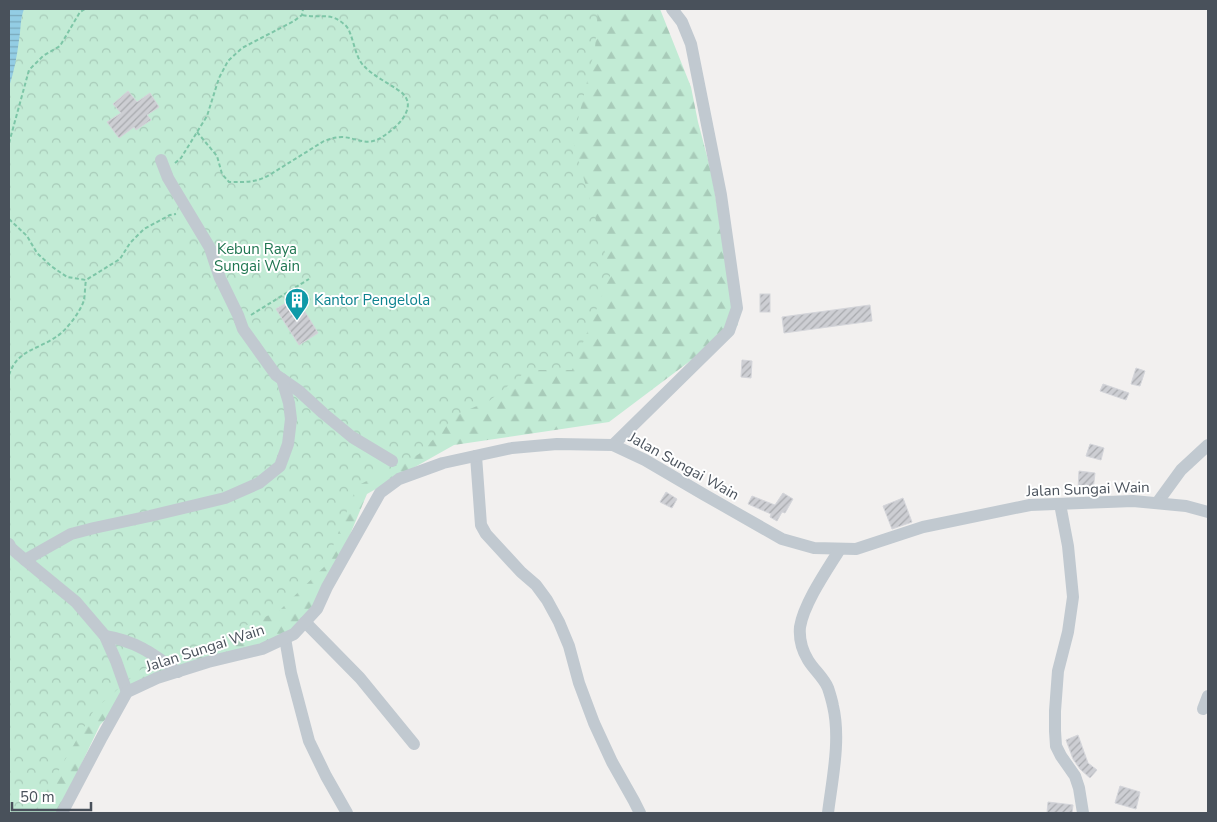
<svg xmlns="http://www.w3.org/2000/svg" width="1217" height="822" viewBox="0 0 1217 822" font-family="'Nunito Sans',sans-serif">
  <style>
    .forest { fill: url(#forest-firs) }
    .park { fill: url(#park-crowns) }
    .water { fill: url(#water-rules) }
    .building { fill: url(#building-hatch); stroke: #d4d5da }
    .lines { fill: none; stroke-linecap: round; stroke-linejoin: round }
    .path { stroke: #7dc6a7; stroke-width: 2; stroke-dasharray: 4 2.5; stroke-linecap: butt }
    .minor { stroke: #c1c9d0; stroke-width: 12 }
    .labels { text-anchor: middle; dominant-baseline: central; stroke-width: 4; stroke-linejoin: round; paint-order: stroke }
    .park-label { font-size: 15px; fill: #207651; stroke: #fff }
    .culture-label { font-size: 15px; fill: #0d838f; stroke: #fff; text-anchor: start }
    .street-label { font-size: 15px; fill: #49515b; stroke: #fff }
  </style>
  <defs>
    <pattern id="forest-firs" width="22" height="20" patternUnits="userSpaceOnUse" patternTransform="scale(1.25)"><rect width="22" height="20" fill="#c2ebd5"/><path d="M5 1l3.5 6h-7zM16 11l3.5 6h-7z" fill="#a8cbb9"/></pattern>
    <pattern id="park-crowns" width="20" height="18" patternUnits="userSpaceOnUse" patternTransform="scale(1.25)"><rect width="20" height="18" fill="#c2ebd5"/><path d="M2 6a3 3 0 1 1 6 0M12 15a3 3 0 1 1 6 0" fill="none" stroke="#a8cbb9"/></pattern>
    <pattern id="water-rules" width="6" height="5" patternUnits="userSpaceOnUse" patternTransform="scale(1.25)"><rect width="6" height="5" fill="#93cde4"/><path d="M0 2.5h6" fill="none" stroke="#7aa9bc"/></pattern>
    <pattern id="building-hatch" width="6" height="6" patternUnits="userSpaceOnUse" patternTransform="scale(1.25)"><rect width="6" height="6" fill="#cdced3"/><path d="M-1 1l2-2M0 6l6-6M5 7l2-2" fill="none" stroke="#a8aaae"/></pattern>
  </defs>
  <rect width="100%" height="100%" fill="#f2f0ef"/>
  <polygon class="forest" points="355,9 660,9 691,87 698,122 711,171 738,325 609,422 454,445 367,494 318,611 284,640 145,679 100,725 58,813 9,813 9,87"/>
  <polygon class="park" points="9,9 598,9 595,48 573,141 611,273 572,370 528,370 489,401 458,414 419,454 357,486 325,566 280,610 182,655 140,670 94,710 34,813 9,813"/>
  <path class="water" d="M9,9H24C20,20 21,28 19,40C17,56 14,72 9,87Z"/>
  <g class="building">
    <polygon points="128,91 137,102 150,93 159,107 147,115 151,120 136,130 134,127 119,138 107,122 121,113 113,104"/>
    <rect x="760" y="294" width="10" height="18"/>
    <polygon points="296,297 318,333 299,345 276,309"/>
    <polygon points="870,305 872,321 784,333 782,317"/>
    <polygon points="742,360 752,361 751,378 741,377"/>
    <polygon points="1136,368 1145,371 1140,386 1131,384"/>
    <polygon points="1103,384 1129,393 1126,400 1100,391"/>
    <polygon points="1090,444 1104,448 1101,460 1086,456"/>
    <polygon points="1079,471 1095,473 1093,491 1078,490"/>
    <polygon points="666,492 677,499 672,508 660,502"/>
    <polygon points="783,493 793,499 785,513 782,512 777,521 770,517 771,514 748,504 752,496 775,505"/>
    <polygon points="903,498 912,522 892,529 883,506"/>
    <polygon points="1078,735 1088,763 1097,770 1090,778 1080,769 1073,759 1066,740"/>
    <polygon points="1120,786 1140,792 1136,809 1115,803"/>
    <polygon points="1048,802 1073,805 1072,813 1047,813"/>
  </g>
  <g class="lines">
    <g class="path">
      <path d="M197,132L217,156L222,174L229,182C246,182 256,183 271,174L324,141C330,139 335,137 342,137C358,138 367,147 382,137C394,130 417,110 404,95C402,92 398,90 395,88C386,82 371,74 364,66C354,57 353,31 345,25C330,11 320,19 302,15"/>
      <polyline points="9,143 29,70 43,56 60,46 80,12 85,9"/>
      <polyline points="175,163 181,158 207,116 219,78 228,61 242,48 294,21 302,15 303,9"/>
      <polyline points="9,219 27,236 37,253 51,266 67,277 86,280 120,259 130,243 144,229 170,215 176,214"/>
      <polyline points="251,315 309,279"/>
      <path d="M9,375C17,350 37,350 56,337C66,331 81,311 84,300C85,294 85,286 86,280"/>
    </g>
    <g class="minor">
      <polyline points="161,160 168,178 210,248 220,278 238,315 243,329 276,375 299,391 323,413 352,437 392,461"/>
      <polyline points="613,445 729,331 737,308 721,195 691,44 682,22 672,9"/>
      <polyline points="476,456 481,525 486,534 521,572 536,585 547,600 559,622 569,646 579,683 594,723 612,762 634,801 640,813"/>
      <polyline points="1157,503 1181,470 1208,445"/>
      <polyline points="1060,504 1068,546 1073,597 1068,632 1058,671 1055,711 1055,731 1056,746 1061,756 1075,776 1079,788 1083,813"/>
      <polyline points="9,544 11,548 25,560 76,602 105,636 116,661 127,692"/>
      <polyline points="25,560 71,534 94,528 150,516 225,498 259,483 280,466 288,444 291,419 289,403 282,379"/>
      <polyline points="305,622 360,678 414,744"/>
      <path d="M105,636C136,641 153,654 178,672"/>
      <polyline points="285,638 291,673 309,741 326,776 347,813"/>
      <polyline points="1203,709 1208,696"/>
      <polyline points="62,813 102,737 127,692 157,678 208,662 262,649 294,634 317,609 327,587 380,493 399,479 443,463 512,448 557,444 613,445 645,460 703,494 782,539 814,548 856,549 923,527 1030,505 1133,501 1186,506 1208,512"/>
      <path d="M828,813C832,780 841,740 833,706C832,701 830,694 828,688C824,678 814,670 808,660C802,650 799,638 800,627C804,603 827,570 840,549"/>
    </g>
  </g>
  <defs>
    <symbol id="building-pin" viewBox="-11 -11 22 30"><path d="M0 17L-7.5 6A9.5 9.5 0 1 1 7.5 6Z" fill="#0f9aa8" stroke="#fff"/><path d="M-4-6H4V6H1V3H-1V6H-4ZM-2.5-4.3h1.7v1.8h-1.7ZM.8-4.3h1.7v1.8H.8ZM-2.5-1h1.7V.8h-1.7ZM.8-1h1.7V.8H.8Z" fill="#fff"/></symbol>
  </defs>
  <g fill-rule="evenodd">
    <use href="#building-pin" x="283" y="286" width="28" height="38"/>
  </g>
  <g class="labels">
    <g class="park-label">
      <text x="257" y="249">Kebun Raya<tspan x="257" dy="17">Sungai Wain</tspan></text>
    </g>
    <g class="culture-label">
      <text x="314" y="300">Kantor Pengelola</text>
    </g>
    <g class="street-label">
      <text transform="translate(684 466) rotate(29)">Jalan Sungai Wain</text>
      <text transform="translate(1088 489) rotate(-2)">Jalan Sungai Wain</text>
      <text transform="translate(205 648) rotate(-18)">Jalan Sungai Wain</text>
    </g>
  </g>
  <rect width="1217" height="822" fill="none" stroke="#49515b" stroke-width="20"/>
  <path d="M12 802v8h79v-8" fill="none" stroke="#49515b" stroke-width="2.5"/>
  <text x="20" y="802" font-size="15" fill="#49515b" stroke="#ffffff" stroke-width="4" paint-order="stroke">50 m</text>
</svg>
